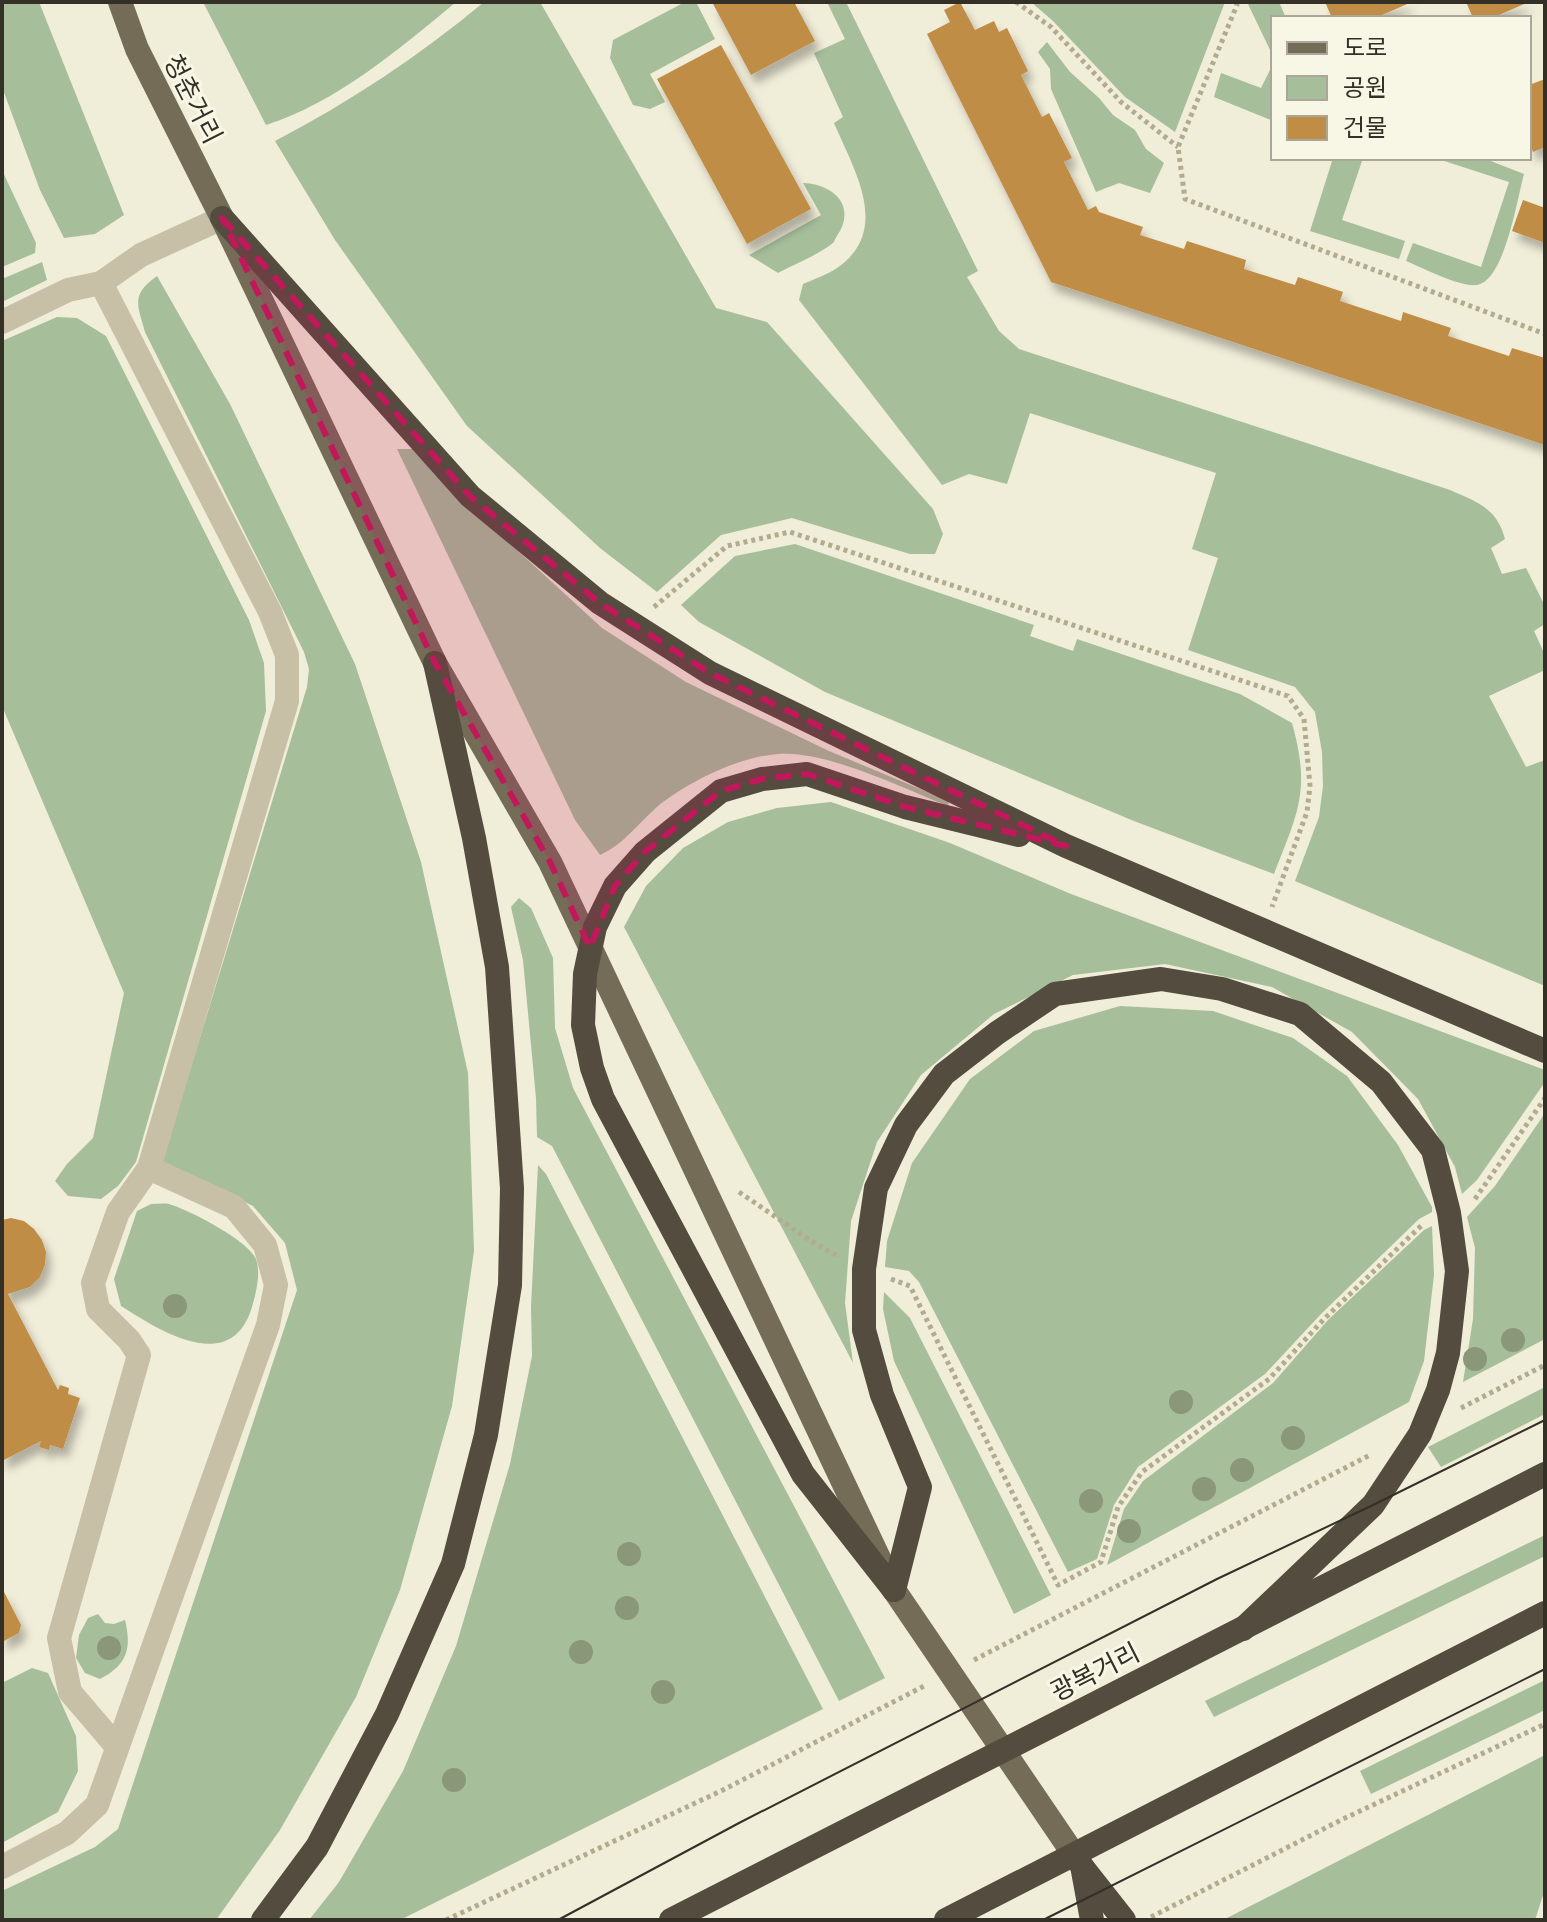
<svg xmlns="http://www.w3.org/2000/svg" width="1547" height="1922" viewBox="0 0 1547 1922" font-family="'Space Grotesk','Noto Sans KR',sans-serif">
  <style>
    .green { fill: #a6be9a }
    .building { fill: #c08d47; filter: url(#shadow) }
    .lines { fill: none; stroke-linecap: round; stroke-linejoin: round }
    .path { stroke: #b3ab90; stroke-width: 5; stroke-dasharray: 4 4; stroke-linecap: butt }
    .minor { stroke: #c7c0a6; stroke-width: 24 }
    .major { stroke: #756c58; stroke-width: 24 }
    .highway { stroke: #544c3e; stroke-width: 24 }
    .tram { stroke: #342f27; stroke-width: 2 }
    .tree { fill: #8a9779 }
    .marked { fill: #c2185b; fill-opacity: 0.2; stroke: #c2185b; stroke-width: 6; stroke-dasharray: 16 10; stroke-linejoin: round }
    .labels { text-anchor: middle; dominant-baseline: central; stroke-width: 6; stroke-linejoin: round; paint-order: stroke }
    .street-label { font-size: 26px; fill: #342f27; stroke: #f8f6e5 }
  </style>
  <defs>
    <filter id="shadow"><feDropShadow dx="5" dy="9" stdDeviation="4" flood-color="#0004"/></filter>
  </defs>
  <rect width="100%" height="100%" fill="#f0edd9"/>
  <g class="green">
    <polygon points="2,2 39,2 124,215 95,234 64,238 40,190 2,87"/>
    <path d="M203,2H456C399,49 336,103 266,125Z"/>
    <path d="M484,2H540L716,308L767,322L933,509L943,534L935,554H910L792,518L721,535L657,592L600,548L467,426L335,240L275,141C350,102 419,56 484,2Z"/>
    <polygon points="685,2 696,2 715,39 650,74 665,102 650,109 633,105 610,58 613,40"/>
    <path d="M827,2H846L978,271L967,277L999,331L1019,349L1450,490C1477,502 1497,508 1505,539L1491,548L1502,574L1526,568L1545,606V624L1534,631L1545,655V670L1489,696L1526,767L1545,760V986L1295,881L1319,817L1323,786L1322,752L1315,712L1295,687L1188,650L1218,558L1192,549L1216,473L1030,413L1007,484L969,474L942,485L799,300L803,284C814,279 827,275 837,268C892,230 854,170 834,123L843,117L814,53L845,39Z"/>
    <polygon points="1031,2 1225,2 1175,132 1125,97 1053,21"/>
    <polygon points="1247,2 1279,2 1286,18 1273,18 1273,56"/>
    <polygon points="1047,42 1070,72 1099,98 1113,115 1135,130 1146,149 1164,163 1150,193 1119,183 1096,192 1051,89 1050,69 1038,52"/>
    <polygon points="1273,64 1273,121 1214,97 1221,73 1261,88"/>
    <polygon points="1333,158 1363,158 1342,220 1405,241 1399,259 1310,231"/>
    <path d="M1435,158H1483L1524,174C1517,199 1505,280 1477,285C1459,287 1423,268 1406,261L1413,243L1481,267L1509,182Z"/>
    <polygon points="2,170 36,243 35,253 2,267"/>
    <path d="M803,183C830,184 855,202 840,231C839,232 834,241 834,242C822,253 793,265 778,273L749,255L821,215Z"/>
    <polygon points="42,262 47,280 2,302 2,279"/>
    <path d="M157,276L230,404L355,664L421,862L468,1073L474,1251L452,1406L400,1590L356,1697L280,1830L216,1920H2V1891L95,1847L118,1829L297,1290L285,1243L253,1206L162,1162L307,687L309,669L304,652L145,332C137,303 131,295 157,276Z"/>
    <polygon points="57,317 77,318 106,336 249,620 264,663 266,711 136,1162 118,1186 101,1199 68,1196 55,1181 67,1164 93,1138 124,993 2,706 2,341"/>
    <path d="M397,449H412L456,494L602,628L686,682L829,751L949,801L948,806C902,788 826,750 778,754C741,757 701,776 670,797C645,813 628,843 600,855L575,820Z"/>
    <path d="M795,544L1034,625L1030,636L1073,651L1077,639L1240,694L1292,723C1311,791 1298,812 1274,874L1134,821L825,692L699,622L681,605L735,556Z"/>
    <polygon points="831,802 950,843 1071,894 1545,1070 1545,1082 1477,1180 1462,1194 1455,1167 1418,1099 1352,1032 1272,987 1165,964 1073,975 994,1014 921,1075 877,1142 851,1221 845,1303 853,1363 624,927 646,886 683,848 728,822 777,808"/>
    <polygon points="519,898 531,908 553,958 555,1028 573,1088 885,1678 839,1701 552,1146 537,1137 536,1098 523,960 511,907"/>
    <polygon points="1120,1006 1213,1011 1293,1038 1347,1076 1398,1145 1432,1207 1432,1212 1419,1219 1321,1314 1265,1374 1138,1467 1114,1505 1097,1559 1068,1572 919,1282 909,1271 885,1267 887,1241 912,1163 970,1079 1034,1031"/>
    <polygon points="1545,1113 1545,1339 1463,1382 1473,1319 1475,1248 1467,1217 1495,1186"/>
    <polygon points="538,1165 546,1174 823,1709 400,1920 309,1920 339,1882 403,1771 456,1646 510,1464 532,1356 531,1307"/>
    <path d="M151,1204C157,1204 163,1203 169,1204C189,1210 248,1240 256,1259C261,1274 256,1293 252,1307C231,1377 159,1330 121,1306L114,1279L137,1211Z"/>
    <polygon points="1432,1226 1434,1275 1424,1361 1409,1402 1107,1565 1124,1509 1143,1481 1273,1383 1328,1320 1424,1230"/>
    <polygon points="884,1292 910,1318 1051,1595 1014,1614 894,1361 883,1309"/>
    <polygon points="1545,1387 1545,1414 1441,1467 1428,1447"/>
    <polygon points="1545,1535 1545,1556 1214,1717 1205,1701"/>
    <path d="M98,1614L105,1623L114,1624L125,1620C132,1649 127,1665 100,1679L85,1673L76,1658L79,1635L88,1618Z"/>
    <polygon points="32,1668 48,1673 76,1736 78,1771 58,1812 2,1843 2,1683"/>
    <polygon points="1545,1680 1545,1710 1371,1794 1360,1771"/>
    <polygon points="1545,1755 1545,1889 1535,1920 1223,1920"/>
  </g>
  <g class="building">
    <polygon points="712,2 794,2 815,41 751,75"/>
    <polygon points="960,2 975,30 994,21 999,32 1007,28 1028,71 1021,75 1042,117 1049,113 1072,158 1064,162 1088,210 1096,206 1099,212 1143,227 1140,235 1184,249 1187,241 1246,260 1244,269 1295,285 1298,277 1343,292 1340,301 1401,321 1403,312 1451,328 1448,336 1509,356 1512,348 1545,358 1545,445 1051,282 927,34 950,22 944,10"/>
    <polygon points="1325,2 1412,2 1375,18 1332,18"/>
    <polygon points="1466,2 1529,2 1492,18 1473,18"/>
    <polygon points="721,45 811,209 747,244 657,79"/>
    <polygon points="1545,79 1545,147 1533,152 1529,141 1529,85"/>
    <polygon points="1523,200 1545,208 1545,243 1512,231"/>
    <polygon points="11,1218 24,1221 34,1229 42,1240 46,1252 45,1265 40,1277 30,1287 8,1294 58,1390 60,1385 69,1388 68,1394 80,1398 63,1449 50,1445 49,1450 39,1447 41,1441 2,1461 2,1220"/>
    <polygon points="2,1588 21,1625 19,1633 2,1642"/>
  </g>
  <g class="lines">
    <g class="path">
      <polyline points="1016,2 1051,27 1121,102 1178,147"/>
      <polyline points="1236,2 1237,5 1178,147 1185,199 1545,334"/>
      <polyline points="654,607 727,546 790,532 1288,696 1304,719 1310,786 1307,812 1272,907"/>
      <polyline points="739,1192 811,1241 838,1256"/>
      <polyline points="1475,1199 1545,1098"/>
      <polyline points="891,1279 910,1286 1058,1585 1101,1562 1118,1507 1142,1472 1269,1379 1324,1319 1423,1224"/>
      <polyline points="1461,1408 1545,1365"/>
      <polyline points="974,1660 1370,1455"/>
      <polyline points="1151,1917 1343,1819 1545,1724"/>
      <polyline points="446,1920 723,1790 926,1685"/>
    </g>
    <g class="minor">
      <polyline points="101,283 270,612 287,655 287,701 149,1168 118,1212 93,1283 98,1309 129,1340 139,1355 59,1638 70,1692 117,1747"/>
      <polyline points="2,322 68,290 101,283 141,255 222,218"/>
      <polyline points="2,1867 67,1833 97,1805 268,1325 276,1285 265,1245 234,1207 149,1168"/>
    </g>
    <polyline class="major" points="120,2 137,49 222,218 435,663 550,862 894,1590 1083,1868"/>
    <g class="highway">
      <polyline points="222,218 470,496 600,603 710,673 1066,846 1545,1051"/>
      <polyline points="894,1590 920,1487 882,1395 864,1330 864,1269 876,1188 906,1125 944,1074 997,1033 1055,994 1161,979 1222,989 1300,1014 1381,1082 1433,1150 1449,1213 1457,1271 1448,1353 1438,1390 1420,1434 1373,1505 1243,1629"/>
      <polyline points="894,1590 803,1474 603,1099 592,1068 583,1025 585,974 595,927 615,886 645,852 721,791 762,779 807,774 905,807 1019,835"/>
      <polyline points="1083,1868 1124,1920"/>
      <polyline points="1083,1871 1092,1920"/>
      <polyline points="263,1920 317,1847 387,1714 453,1564 486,1435 510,1285 512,1188 497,967 474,838 435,663"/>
      <polyline points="671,1920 1545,1474"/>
      <polyline points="946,1920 1545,1613"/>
    </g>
    <g class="tram">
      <polyline points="558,1920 739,1823 1217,1579 1373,1505 1545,1420"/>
      <polyline points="1043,1920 1545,1669"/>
    </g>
  </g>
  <g class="tree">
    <circle cx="175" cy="1306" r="12"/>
    <circle cx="1513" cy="1340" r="12"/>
    <circle cx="1475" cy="1359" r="12"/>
    <circle cx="1181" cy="1402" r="12"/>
    <circle cx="1293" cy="1438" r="12"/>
    <circle cx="1242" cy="1470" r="12"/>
    <circle cx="1204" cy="1489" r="12"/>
    <circle cx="1091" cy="1501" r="12"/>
    <circle cx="1129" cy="1531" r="12"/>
    <circle cx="629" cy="1554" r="12"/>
    <circle cx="627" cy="1608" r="12"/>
    <circle cx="109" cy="1648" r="12"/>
    <circle cx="581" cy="1652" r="12"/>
    <circle cx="663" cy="1692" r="12"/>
    <circle cx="454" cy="1780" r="12"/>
  </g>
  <path class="marked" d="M222,218L470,496L600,603L710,673L1066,846L905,807L807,774L762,779L721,791L645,852L615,886L590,948L550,862L435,663Z"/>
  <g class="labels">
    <g class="street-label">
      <text transform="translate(193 99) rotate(63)">청춘거리</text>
      <text transform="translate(1095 1672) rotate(-27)">광복거리</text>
    </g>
  </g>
  <rect width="1547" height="1922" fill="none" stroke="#342f27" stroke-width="8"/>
  <rect x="1271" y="16" width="260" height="144" fill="#f8f6e5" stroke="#aaa699" stroke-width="2"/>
  <rect x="1287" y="42" width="40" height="12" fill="#756c58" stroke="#aaa699" stroke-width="2"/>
  <text x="1343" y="56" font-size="24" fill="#342f27">도로</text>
  <rect x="1287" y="76" width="40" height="24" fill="#a6be9a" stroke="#aaa699" stroke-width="2"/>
  <text x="1343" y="96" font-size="24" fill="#342f27">공원</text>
  <rect x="1287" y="116" width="40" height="24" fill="#c08d47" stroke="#aaa699" stroke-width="2"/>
  <text x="1343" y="136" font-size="24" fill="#342f27">건물</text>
</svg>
